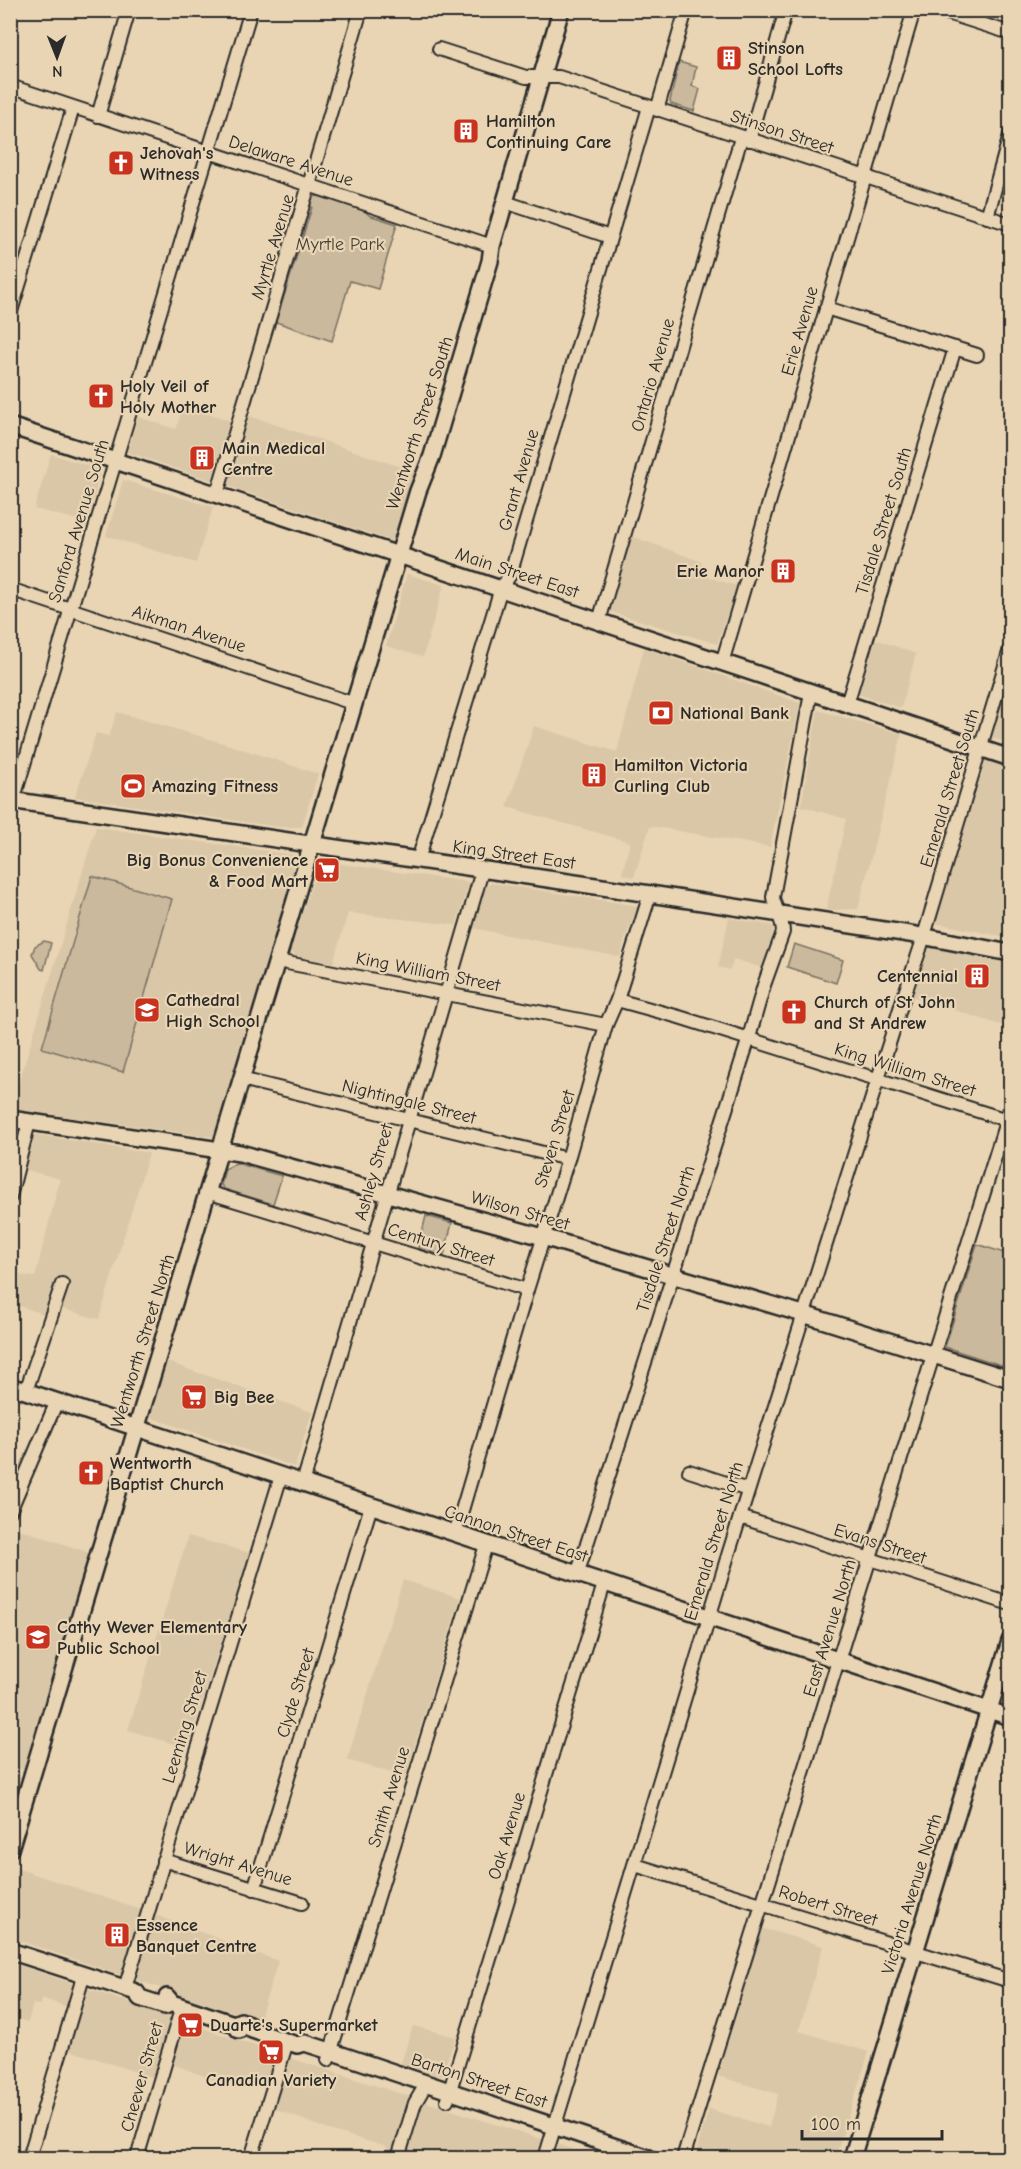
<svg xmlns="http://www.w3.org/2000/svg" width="1021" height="2169" viewBox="0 0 1021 2169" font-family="'Comic Neue',sans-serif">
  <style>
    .built { fill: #d9c7a8 }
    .green { fill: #cab99d; stroke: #7a7264; stroke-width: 1.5 }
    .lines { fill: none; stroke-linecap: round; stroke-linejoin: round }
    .minor-casing { stroke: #2b2b2b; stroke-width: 16 }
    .major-casing { stroke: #2b2b2b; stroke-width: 20 }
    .minor { stroke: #e9d5b3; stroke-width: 12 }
    .major { stroke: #e9d5b3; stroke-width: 15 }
    .labels { text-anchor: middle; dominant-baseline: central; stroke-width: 4.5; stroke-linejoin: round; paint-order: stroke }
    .poi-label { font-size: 18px; font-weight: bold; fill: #2b2b2b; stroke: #e9d5b3; text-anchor: start }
    .street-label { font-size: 18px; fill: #2b2b2b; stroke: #e9d5b3 }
    .park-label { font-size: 18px; fill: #43403c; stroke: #e9d5b3 }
  </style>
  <rect width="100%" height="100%" fill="#e9d5b3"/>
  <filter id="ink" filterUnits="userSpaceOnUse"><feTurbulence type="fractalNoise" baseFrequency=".0167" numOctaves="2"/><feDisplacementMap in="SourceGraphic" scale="12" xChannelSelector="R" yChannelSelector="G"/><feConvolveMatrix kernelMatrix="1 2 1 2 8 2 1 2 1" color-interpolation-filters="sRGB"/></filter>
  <g filter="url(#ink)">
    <g class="built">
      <polygon points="184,405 240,424 244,414 416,472 392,541 127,452 138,417 176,429"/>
      <polygon points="51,454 101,470 87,522 34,509"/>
      <polygon points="123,480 213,507 196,563 106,536"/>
      <polygon points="629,535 702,562 697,574 737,586 717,644 608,611"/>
      <polygon points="407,574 444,585 423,657 386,646"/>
      <polygon points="876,639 916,654 901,708 858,694"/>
      <polygon points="644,648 800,703 770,847 650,826 634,877 622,874 630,842 507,807 534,726 617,752"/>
      <polygon points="1009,673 1010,673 1010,744 990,737"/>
      <polygon points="818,710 902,734 858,909 826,910 846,819 801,806"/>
      <polygon points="117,712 233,746 318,774 302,827 279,827 75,797 96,733 109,736"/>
      <polygon points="986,759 1010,768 1010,938 936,923"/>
      <polygon points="96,827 296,855 284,912 215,1137 11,1109"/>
      <polygon points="320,861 469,882 456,925 348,913 333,963 296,957 290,950"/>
      <polygon points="491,883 525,888 638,906 625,939 620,957 472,928 484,889"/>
      <polygon points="729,918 774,926 765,969 734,959 730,970 718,967"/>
      <polygon points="928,947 1010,963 1010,1028 911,996"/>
      <polygon points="20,1132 149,1153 99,1319 59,1308 55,1318 11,1303 11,1274 35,1277 60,1179 11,1166"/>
      <polygon points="167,1362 312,1412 295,1467 149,1417"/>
      <polygon points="11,1526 90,1553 23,1770 11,1766"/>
      <polygon points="188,1536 250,1553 187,1748 128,1730"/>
      <polygon points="403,1580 460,1598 405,1777 347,1760"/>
      <polygon points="16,1868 139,1909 278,1961 259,2021 11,1938 11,1886"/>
      <polygon points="762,1928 823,1946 799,2031 869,2052 835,2158 694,2158 709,2109 769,2127 778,2094 718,2076"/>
      <polygon points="10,1962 293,2059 600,2158 384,2158 387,2147 326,2129 273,2108 277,2091 218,2075 217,2081 170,2063 164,2081 66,2049 78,2010 43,1999 40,2005 33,2004 28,2022 11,2017"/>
      <polygon points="413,2026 456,2037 441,2076 400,2066"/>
    </g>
    <g class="green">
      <polygon points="679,62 696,67 692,86 700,89 694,111 671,104 670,101"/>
      <polygon points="318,196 363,209 369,215 397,224 378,289 350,281 332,341 276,322 312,207 310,204 312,197"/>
      <polygon points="92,876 172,899 123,1072 42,1048"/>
      <polygon points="44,941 51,943 44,970 41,969 32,954 35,946"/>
      <polygon points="794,944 843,960 836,983 787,967"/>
      <polygon points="236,1163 282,1176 273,1204 224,1189 221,1185 225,1169"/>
      <polygon points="426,1216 452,1223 444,1256 418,1248"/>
      <polygon points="977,1244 1010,1255 1010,1368 945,1347"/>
    </g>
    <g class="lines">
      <defs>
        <g id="minor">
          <polyline points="938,10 1010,33"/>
          <polyline points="10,14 12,10"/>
          <polyline points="439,49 526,77 559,77 1010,224"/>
          <polyline points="10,86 492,246"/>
          <polyline points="657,110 686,10"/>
          <polyline points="98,116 129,10"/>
          <polyline points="749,140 786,10"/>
          <polyline points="505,202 610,237"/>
          <polyline points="987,217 1010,135"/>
          <polyline points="826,308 977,355"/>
          <polyline points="10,315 73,108"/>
          <polyline points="217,494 361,10"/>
          <polyline points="10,589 355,704"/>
          <polyline points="599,621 741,138"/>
          <polyline points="722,663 914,10"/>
          <polyline points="847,704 955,348"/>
          <polyline points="10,811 251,10"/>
          <polyline points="418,860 501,588 510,575 649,107"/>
          <polyline points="277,961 606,1025"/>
          <polyline points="617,1000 679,1017 1010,1121"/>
          <polyline points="241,1079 568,1159"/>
          <polyline points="207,1192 527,1290"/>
          <polyline points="10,1197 29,1122"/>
          <polyline points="26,1391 62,1284"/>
          <polyline points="689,1471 748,1490"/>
          <polyline points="303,1483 482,871"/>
          <polyline points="10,1511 57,1401"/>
          <polyline points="740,1517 1010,1604"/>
          <polyline points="455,1534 527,1290 568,1159 606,1025 617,1000 650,894"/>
          <path d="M577,1575L748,1041L764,985L783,932C783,919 775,910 773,897L811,693"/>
          <polyline points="163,1860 302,1903"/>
          <polyline points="635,1865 1010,1981"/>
          <polyline points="254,1889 371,1506"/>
          <polyline points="125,1988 281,1476"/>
          <polyline points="328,2060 486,1545"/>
          <polyline points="447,2100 604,1584"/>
          <polyline points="29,2158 84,1974"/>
          <polyline points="137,2158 182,2006"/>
          <polyline points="251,2158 287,2042"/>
          <polyline points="398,2158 415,2103 426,2084"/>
          <polyline points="545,2158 729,1552 904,996 920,949 1010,649"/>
          <polyline points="683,2158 1010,1109"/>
          <polyline points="1008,2158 1010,2151"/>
        </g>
        <g id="major">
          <polyline points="10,426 1010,758"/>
          <polyline points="10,800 650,894 916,935 1010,953"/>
          <polyline points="10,1119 240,1153 543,1237 803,1314 1010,1379"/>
          <polyline points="10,1386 1010,1717"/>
          <polyline points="10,1849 418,491 432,456 490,261 492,246 561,10"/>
          <polyline points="10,1951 127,1989 136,1992 140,1998 165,2006 172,2003"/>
          <polyline points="167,1997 172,2003 234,2024 239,2030"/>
          <polyline points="234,2024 241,2021 249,2024 252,2030 297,2045 305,2043 330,2051 649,2158"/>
          <polyline points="852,2158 1010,1641"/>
        </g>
      </defs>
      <use href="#minor" class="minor-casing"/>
      <use href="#major" class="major-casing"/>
      <use href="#minor" class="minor"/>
      <use href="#major" class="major"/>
    </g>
  </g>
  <defs>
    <symbol id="building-square" viewBox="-11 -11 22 22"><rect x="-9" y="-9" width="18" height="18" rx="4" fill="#c8321e" stroke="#e9d5b3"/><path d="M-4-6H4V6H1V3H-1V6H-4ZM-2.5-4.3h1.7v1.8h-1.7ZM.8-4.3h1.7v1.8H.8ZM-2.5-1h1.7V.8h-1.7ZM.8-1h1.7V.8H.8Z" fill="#fff"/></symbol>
    <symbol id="church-square" viewBox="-11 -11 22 22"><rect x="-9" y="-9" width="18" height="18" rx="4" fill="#c8321e" stroke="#e9d5b3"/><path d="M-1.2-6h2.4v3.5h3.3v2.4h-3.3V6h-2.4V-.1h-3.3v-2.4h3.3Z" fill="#fff"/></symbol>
    <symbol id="bank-square" viewBox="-11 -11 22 22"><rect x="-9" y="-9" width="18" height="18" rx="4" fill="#c8321e" stroke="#e9d5b3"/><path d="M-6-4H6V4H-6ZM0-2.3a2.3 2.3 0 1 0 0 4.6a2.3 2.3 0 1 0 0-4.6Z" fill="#fff"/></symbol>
    <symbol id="stadium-square" viewBox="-11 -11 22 22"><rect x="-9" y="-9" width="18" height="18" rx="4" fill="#c8321e" stroke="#e9d5b3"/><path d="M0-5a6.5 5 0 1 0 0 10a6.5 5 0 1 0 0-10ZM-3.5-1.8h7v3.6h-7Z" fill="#fff"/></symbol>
    <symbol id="supermarket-square" viewBox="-11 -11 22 22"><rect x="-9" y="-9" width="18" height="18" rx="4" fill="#c8321e" stroke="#e9d5b3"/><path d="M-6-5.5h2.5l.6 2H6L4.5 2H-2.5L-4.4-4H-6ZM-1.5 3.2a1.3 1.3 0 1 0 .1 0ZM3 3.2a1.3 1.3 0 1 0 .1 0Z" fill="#fff"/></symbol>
    <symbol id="school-square" viewBox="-11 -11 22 22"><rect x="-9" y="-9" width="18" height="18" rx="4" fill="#c8321e" stroke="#e9d5b3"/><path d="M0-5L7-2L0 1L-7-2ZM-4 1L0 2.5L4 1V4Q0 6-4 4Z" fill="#fff"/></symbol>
  </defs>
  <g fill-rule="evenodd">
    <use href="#building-square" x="714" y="43" width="30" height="30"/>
    <use href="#building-square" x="451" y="116" width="30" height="30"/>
    <use href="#church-square" x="106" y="148" width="30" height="30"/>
    <use href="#church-square" x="86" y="381" width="30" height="30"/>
    <use href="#building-square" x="187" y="443" width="30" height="30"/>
    <use href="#building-square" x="768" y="556" width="30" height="30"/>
    <use href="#bank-square" x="646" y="698" width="30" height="30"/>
    <use href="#building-square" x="579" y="760" width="30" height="30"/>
    <use href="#stadium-square" x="118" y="771" width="30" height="30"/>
    <use href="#supermarket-square" x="312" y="855" width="30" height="30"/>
    <use href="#building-square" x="962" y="961" width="30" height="30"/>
    <use href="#school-square" x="132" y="995" width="30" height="30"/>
    <use href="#church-square" x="779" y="997" width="30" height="30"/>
    <use href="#supermarket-square" x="179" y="1382" width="30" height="30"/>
    <use href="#church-square" x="76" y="1458" width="30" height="30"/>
    <use href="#school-square" x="23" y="1622" width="30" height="30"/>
    <use href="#building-square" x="102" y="1920" width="30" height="30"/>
    <use href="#supermarket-square" x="175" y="2010" width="30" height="30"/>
    <use href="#supermarket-square" x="256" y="2037" width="30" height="30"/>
  </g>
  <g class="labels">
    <g class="poi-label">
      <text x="748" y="48">Stinson<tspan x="748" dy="21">School Lofts</tspan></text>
      <text x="486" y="121">Hamilton<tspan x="486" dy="21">Continuing Care</tspan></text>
      <text x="140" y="153">Jehovah's<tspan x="140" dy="21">Witness</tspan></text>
      <text x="120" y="386">Holy Veil of<tspan x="120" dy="21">Holy Mother</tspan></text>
      <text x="222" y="448">Main Medical<tspan x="222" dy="21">Centre</tspan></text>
      <text x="764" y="571" text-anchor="end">Erie Manor</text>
      <text x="680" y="713">National Bank</text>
      <text x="614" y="765">Hamilton Victoria<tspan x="614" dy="21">Curling Club</tspan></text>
      <text x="152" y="786">Amazing Fitness</text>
      <text x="308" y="860" text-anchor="end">Big Bonus Convenience<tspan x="308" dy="21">&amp; Food Mart</tspan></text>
      <text x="958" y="976" text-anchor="end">Centennial</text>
      <text x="166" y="1000">Cathedral<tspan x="166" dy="21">High School</tspan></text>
      <text x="814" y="1002">Church of St John<tspan x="814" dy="21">and St Andrew</tspan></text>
      <text x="214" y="1397">Big Bee</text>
      <text x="110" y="1463">Wentworth<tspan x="110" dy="21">Baptist Church</tspan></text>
      <text x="57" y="1627">Cathy Wever Elementary<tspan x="57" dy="21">Public School</tspan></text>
      <text x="136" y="1925">Essence<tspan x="136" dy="21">Banquet Centre</tspan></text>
      <text x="210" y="2025">Duarte's Supermarket</text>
      <text x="271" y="2080" text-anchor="middle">Canadian Variety</text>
    </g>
    <g class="street-label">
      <text transform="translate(782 132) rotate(18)">Stinson Street</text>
      <text transform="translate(291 161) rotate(18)">Delaware Avenue</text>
      <text transform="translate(273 247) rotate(-73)">Myrtle Avenue</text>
      <text transform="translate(800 331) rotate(-74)">Erie Avenue</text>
      <text transform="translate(653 375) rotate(-74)">Ontario Avenue</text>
      <text transform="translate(420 423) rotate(-72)">Wentworth Street South</text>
      <text transform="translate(519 480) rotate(-74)">Grant Avenue</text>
      <text transform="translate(79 521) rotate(-73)">Sanford Avenue South</text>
      <text transform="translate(884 521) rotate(-73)">Tisdale Street South</text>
      <text transform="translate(517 573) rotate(18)">Main Street East</text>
      <text transform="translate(189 629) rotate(18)">Aikman Avenue</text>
      <text transform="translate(950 788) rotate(-73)">Emerald Street South</text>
      <text transform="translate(514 855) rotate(8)">King Street East</text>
      <text transform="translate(428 972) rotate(11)">King William Street</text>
      <text transform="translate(905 1070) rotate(17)">King William Street</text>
      <text transform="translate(409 1102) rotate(14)">Nightingale Street</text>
      <text transform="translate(555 1139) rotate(-73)">Steven Street</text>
      <text transform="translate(374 1172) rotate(-74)">Ashley Street</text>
      <text transform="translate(520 1211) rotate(16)">Wilson Street</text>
      <text transform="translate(666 1239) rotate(-72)">Tisdale Street North</text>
      <text transform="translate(441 1245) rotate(17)">Century Street</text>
      <text transform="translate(143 1341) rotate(-73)">Wentworth Street North</text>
      <text transform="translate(516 1534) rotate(18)">Cannon Street East</text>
      <text transform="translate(714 1541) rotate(-73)">Emerald Street North</text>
      <text transform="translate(880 1544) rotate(18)">Evans Street</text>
      <text transform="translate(830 1628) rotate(-73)">East Avenue North</text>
      <text transform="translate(296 1693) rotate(-73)">Clyde Street</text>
      <text transform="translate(185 1727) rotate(-73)">Leeming Street</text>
      <text transform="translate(389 1797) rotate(-73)">Smith Avenue</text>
      <text transform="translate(507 1836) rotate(-73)">Oak Avenue</text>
      <text transform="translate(238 1864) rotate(17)">Wright Avenue</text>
      <text transform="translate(912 1894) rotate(-73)">Victoria Avenue North</text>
      <text transform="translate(828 1906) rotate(17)">Robert Street</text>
      <text transform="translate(142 2077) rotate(-74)">Cheever Street</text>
      <text transform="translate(479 2081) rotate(18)">Barton Street East</text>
    </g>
    <g class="park-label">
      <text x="340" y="244">Myrtle Park</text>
    </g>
  </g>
  <rect width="1021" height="2169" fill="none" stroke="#e9d5b3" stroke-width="36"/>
  <rect x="18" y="18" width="985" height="2133" fill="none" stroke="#2b2b2b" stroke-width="2" filter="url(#ink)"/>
  <g transform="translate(57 57) rotate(179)" stroke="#e9d5b3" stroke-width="4.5" paint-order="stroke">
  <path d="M0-4.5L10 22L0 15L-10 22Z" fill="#2b2b2b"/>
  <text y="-9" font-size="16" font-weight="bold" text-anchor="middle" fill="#2b2b2b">N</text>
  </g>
  <path d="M802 2130v9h140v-9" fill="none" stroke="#2b2b2b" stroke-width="3"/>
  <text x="811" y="2130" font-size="18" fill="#2b2b2b" stroke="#e9d5b3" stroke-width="4.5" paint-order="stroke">100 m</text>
</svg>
